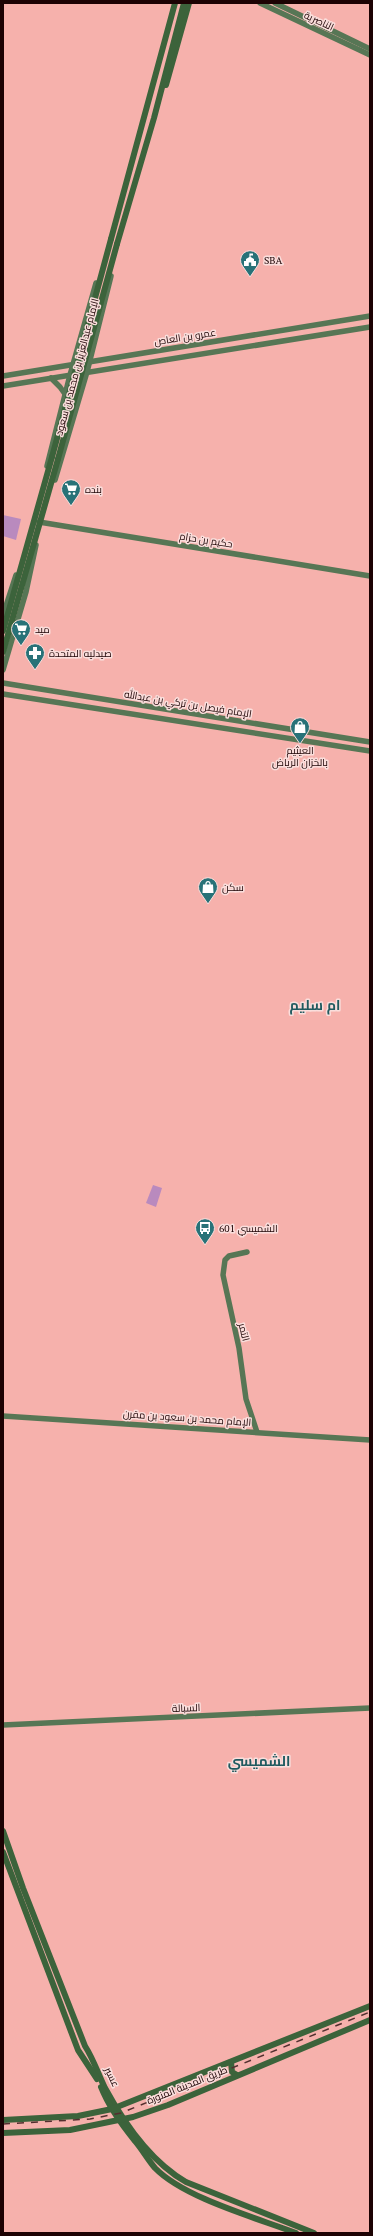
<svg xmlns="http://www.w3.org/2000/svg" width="373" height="2236" viewBox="0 0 373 2236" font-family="'PT Serif',Cairo,serif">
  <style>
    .green { fill: #b98abe }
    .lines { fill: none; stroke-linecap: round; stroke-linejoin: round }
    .secondary { stroke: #577655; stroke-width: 5.5 }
    .primary { stroke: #3c633b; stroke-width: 6 }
    .rail { stroke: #542f2f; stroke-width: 1.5; stroke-dasharray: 7 7; stroke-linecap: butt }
    .primary-bridge { stroke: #3c633b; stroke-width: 6 }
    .labels { text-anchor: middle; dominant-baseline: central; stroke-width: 3; stroke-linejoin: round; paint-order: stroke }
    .street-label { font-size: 10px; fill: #1c0203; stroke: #fadedc }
    .poi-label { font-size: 10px; fill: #1c0203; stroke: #fadedc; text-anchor: start }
    .district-label { font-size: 14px; font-weight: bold; fill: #205a5f; stroke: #fadedc }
  </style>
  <rect width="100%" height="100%" fill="#f6b1ac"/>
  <g class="green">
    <polygon points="3,515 21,519 16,540 3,536"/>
    <polygon points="153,1185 162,1188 156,1207 146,1203"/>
  </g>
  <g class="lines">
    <g class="secondary">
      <polyline points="260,3 370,55"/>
      <polyline points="275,3 370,49"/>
      <polyline points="3,376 370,316"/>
      <polyline points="51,378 60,387 65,394"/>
      <polyline points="3,386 370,327"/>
      <polyline points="47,466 70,375 96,283"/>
      <polyline points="55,480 87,372 111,276"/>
      <polyline points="39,522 370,576"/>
      <polyline points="3,615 16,575"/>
      <polyline points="3,670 26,592 36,545"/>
      <polyline points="3,683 370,742"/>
      <polyline points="3,694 370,751"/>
      <polyline points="247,1252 229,1256 225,1260 223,1275 239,1348 246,1399 257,1432"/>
      <polyline points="3,1416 370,1440"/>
      <polyline points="3,1725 370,1708"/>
    </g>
    <g class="primary">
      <polyline points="166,85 189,3"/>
      <polyline points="111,239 175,3"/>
      <polyline points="117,244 154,118 184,3"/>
      <polyline points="3,631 52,457"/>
      <polyline points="3,652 58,459"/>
      <path d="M3,1831L23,1888L85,2046C94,2060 98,2074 105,2088C124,2123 151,2162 186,2182L314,2233"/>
      <polyline points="3,1852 78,2050 97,2079"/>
      <polyline points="231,2062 232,2072 237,2075"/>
      <path d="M101,2087C109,2107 121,2124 135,2141C142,2149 148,2160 155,2168C184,2198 257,2218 296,2233"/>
      <polyline points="3,2120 78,2116 112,2109 370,2006"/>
      <polyline points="3,2133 70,2130 133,2117 168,2105 370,2020"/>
    </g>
    <polyline class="rail" points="3,2124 90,2119 121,2113 370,2012"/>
    <g class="primary-bridge">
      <polyline points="52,457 111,239"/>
      <polyline points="58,459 117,244"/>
    </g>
  </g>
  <defs>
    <symbol id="civic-pin" viewBox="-11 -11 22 30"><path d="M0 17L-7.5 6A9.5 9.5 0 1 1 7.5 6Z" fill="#287278" stroke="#fadedc"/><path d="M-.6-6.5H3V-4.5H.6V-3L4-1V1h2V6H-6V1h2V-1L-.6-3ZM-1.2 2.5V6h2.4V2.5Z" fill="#fff"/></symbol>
    <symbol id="supermarket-pin" viewBox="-11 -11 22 30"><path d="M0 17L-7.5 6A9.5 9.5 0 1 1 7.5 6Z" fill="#287278" stroke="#fadedc"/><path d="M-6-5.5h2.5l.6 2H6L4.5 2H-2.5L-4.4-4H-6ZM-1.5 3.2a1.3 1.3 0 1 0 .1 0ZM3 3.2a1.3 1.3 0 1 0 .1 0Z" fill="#fff"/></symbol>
    <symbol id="pharmacy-pin" viewBox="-11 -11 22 30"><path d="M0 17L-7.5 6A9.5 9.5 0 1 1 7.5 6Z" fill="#287278" stroke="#fadedc"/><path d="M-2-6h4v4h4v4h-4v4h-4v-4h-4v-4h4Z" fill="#fff"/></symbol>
    <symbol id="shop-pin" viewBox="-11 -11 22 30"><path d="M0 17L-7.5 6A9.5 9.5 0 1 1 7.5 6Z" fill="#287278" stroke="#fadedc"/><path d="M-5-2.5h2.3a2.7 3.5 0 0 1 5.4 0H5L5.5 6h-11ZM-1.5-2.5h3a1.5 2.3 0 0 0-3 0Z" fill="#fff"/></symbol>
    <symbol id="bus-pin" viewBox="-11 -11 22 30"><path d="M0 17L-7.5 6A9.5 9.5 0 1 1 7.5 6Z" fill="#287278" stroke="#fadedc"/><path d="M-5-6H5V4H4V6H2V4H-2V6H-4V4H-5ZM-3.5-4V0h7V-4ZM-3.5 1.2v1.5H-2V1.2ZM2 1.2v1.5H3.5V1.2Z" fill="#fff"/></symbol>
  </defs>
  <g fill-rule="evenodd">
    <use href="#civic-pin" x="239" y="249" width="22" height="30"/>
    <use href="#supermarket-pin" x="60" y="478" width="22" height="30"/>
    <use href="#supermarket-pin" x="10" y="618" width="22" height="30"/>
    <use href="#pharmacy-pin" x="24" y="642" width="22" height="30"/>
    <use href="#shop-pin" x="289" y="716" width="22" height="30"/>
    <use href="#shop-pin" x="197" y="876" width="22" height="30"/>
    <use href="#bus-pin" x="194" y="1217" width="22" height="30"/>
  </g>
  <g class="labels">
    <g class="street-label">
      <text transform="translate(319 21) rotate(25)">الناصرية</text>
      <text transform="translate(185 337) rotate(-9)">عمرو بن العاص</text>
      <text transform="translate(77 367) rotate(-75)">الإمام عبدالعزيز بن محمد بن سعود</text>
      <text transform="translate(206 540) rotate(9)">حكيم بن حزام</text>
      <text transform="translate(188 704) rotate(9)">الإمام فيصل بن تركي بن عبدالله</text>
      <text transform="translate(244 1332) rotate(76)">التمر</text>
      <text transform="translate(187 1418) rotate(4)">الإمام محمد بن سعود بن مقرن</text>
      <text transform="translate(186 1708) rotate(-2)">السبالة</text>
      <text transform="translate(112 2077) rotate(65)">عسير</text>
      <text transform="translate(187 2085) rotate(-22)">طريق المدينة المنورة</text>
    </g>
    <g class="poi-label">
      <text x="264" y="260">SBA</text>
      <text x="85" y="489">بنده</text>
      <text x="35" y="629">ميد</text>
      <text x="49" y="653">صيدليه المتحدة</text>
      <text x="300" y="750" text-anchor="middle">العيثيم<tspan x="300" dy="12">بالخزان الرياض</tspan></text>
      <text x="222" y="887">سكن</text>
      <text x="219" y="1228">الشميسي 601</text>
    </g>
    <g class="district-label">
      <text x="315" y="1004">ام سليم</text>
      <text x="259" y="1760">الشميسي</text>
    </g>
  </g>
  <rect width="373" height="2236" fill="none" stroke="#1c0203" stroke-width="8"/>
</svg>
